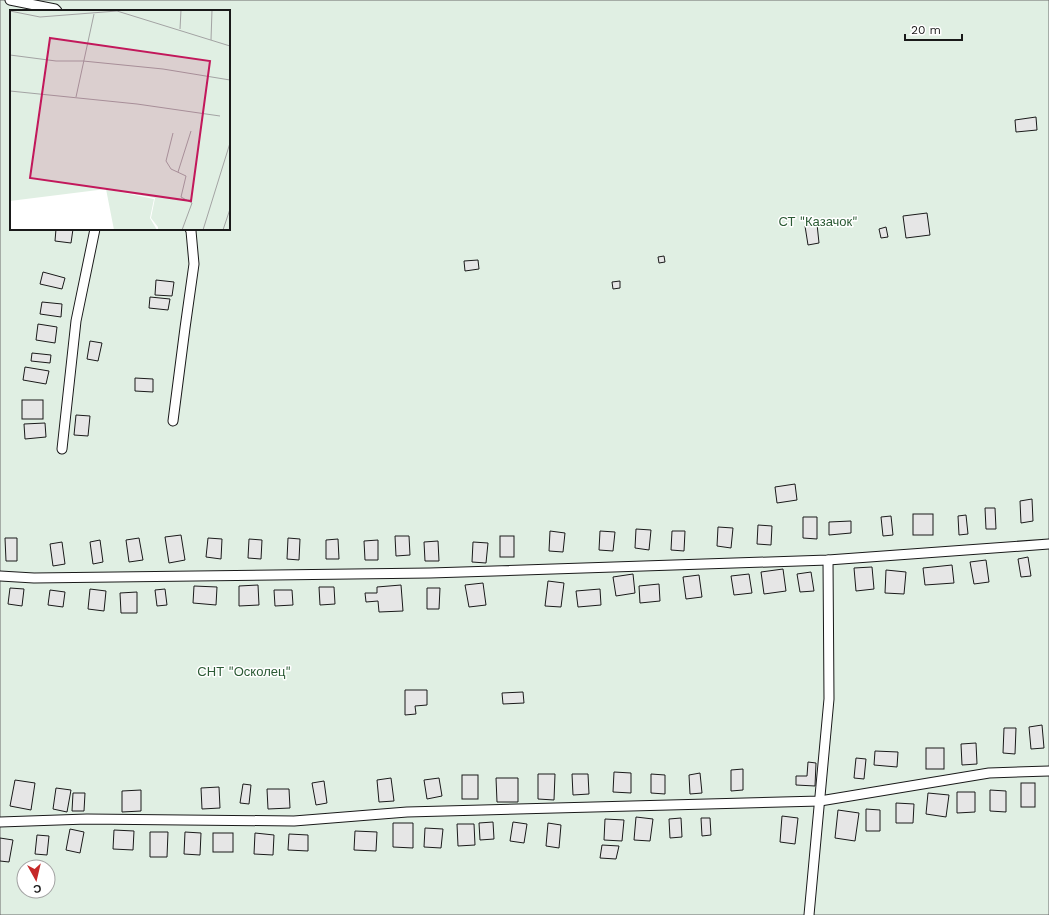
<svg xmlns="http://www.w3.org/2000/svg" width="1049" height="915" viewBox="0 0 1049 915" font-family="'Work Sans',sans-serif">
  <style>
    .green { fill: #e0efe3; stroke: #6a6a6a; fill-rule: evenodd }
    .building { fill: #e6e6e6; stroke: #1a1a1a }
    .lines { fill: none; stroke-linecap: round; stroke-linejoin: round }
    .lane-casing { stroke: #1a1a1a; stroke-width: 11 }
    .lane { stroke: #fff; stroke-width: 9 }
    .labels { text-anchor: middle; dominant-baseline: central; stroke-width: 3; stroke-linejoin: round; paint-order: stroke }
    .park-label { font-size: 13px; fill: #2b5a34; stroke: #fff }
    .inset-road { fill: none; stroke: #a3a3a3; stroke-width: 1 }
    .view { fill: #c2185b; fill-opacity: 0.15; stroke: #c2185b; stroke-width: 2 }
    .inset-edge { fill: none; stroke: #1a1a1a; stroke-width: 2 }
  </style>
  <rect width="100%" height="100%" fill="#fff"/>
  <path class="green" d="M0,0H1049V915H0ZM11,11H229V229H11ZM24,867H48V891H24Z"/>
  <g class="building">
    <polygon points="1036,117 1037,130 1016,132 1015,120"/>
    <polygon points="927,213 930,235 906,238 903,216"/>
    <polygon points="817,224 819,243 808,245 805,226"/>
    <polygon points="886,227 888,237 881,238 879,229"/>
    <polygon points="56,229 73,229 71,243 55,241"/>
    <polygon points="664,256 665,262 659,263 658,257"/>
    <polygon points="478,260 479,269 465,271 464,261"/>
    <polygon points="43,272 65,278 62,289 40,284"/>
    <polygon points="156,280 174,282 172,296 155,295"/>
    <polygon points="620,281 620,288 613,289 612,282"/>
    <polygon points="150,297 170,299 168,310 149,308"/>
    <polygon points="42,302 62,304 61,317 40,314"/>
    <polygon points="38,324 57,327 55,343 36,340"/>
    <polygon points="90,341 102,343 98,361 87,359"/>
    <polygon points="32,353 51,355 50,363 31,361"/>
    <polygon points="25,367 49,371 46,384 23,380"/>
    <polygon points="135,378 153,379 153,392 135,391"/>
    <rect x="22" y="400" width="21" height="19"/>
    <polygon points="76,415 90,416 88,436 74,435"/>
    <polygon points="45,423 46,437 25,439 24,424"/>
    <polygon points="795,484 797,500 777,503 775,487"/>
    <polygon points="1032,499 1033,521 1021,523 1020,501"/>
    <polygon points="985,508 995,508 996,529 986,529"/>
    <rect x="913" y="514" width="20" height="21"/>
    <polygon points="966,515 968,534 959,535 958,516"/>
    <polygon points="891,516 893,535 883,536 881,517"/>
    <polygon points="803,517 817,517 817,539 803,538"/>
    <polygon points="851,521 851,533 829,535 829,522"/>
    <polygon points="758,525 772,526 771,545 757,544"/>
    <polygon points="718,527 733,528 731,548 717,546"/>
    <polygon points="636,529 651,530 649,550 635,548"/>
    <polygon points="550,531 565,533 563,552 549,551"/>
    <polygon points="600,531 615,532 613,551 599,550"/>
    <polygon points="672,531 685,531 684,551 671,550"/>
    <polygon points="181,535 185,560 169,563 165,537"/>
    <polygon points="395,536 409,536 410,555 396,556"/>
    <rect x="500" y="536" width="14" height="21"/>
    <polygon points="5,538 17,538 17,561 6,561"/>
    <polygon points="139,538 143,560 129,562 126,540"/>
    <polygon points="208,538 222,539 221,559 206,557"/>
    <polygon points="288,538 300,539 299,560 287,559"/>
    <polygon points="249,539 262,540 261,559 248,558"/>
    <polygon points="338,539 339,559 326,559 326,540"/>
    <polygon points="100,540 103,562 93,564 90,542"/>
    <polygon points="378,540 378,560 365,560 364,541"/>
    <polygon points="438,541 439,561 425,561 424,542"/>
    <polygon points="62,542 65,564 53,566 50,544"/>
    <polygon points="473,542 488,543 486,563 472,562"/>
    <polygon points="1028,557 1031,576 1021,577 1018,559"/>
    <polygon points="986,560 989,582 974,584 970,562"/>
    <polygon points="952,565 954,583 925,585 923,568"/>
    <polygon points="872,567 874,589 856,591 854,568"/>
    <polygon points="783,569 786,591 764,594 761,572"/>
    <polygon points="886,570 906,572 904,594 885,593"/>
    <polygon points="811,572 814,591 800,592 797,574"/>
    <polygon points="633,574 635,593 616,596 613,577"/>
    <polygon points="749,574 752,593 734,595 731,576"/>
    <polygon points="699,575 702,597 686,599 683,577"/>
    <polygon points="548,581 564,583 561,607 545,606"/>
    <polygon points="483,583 486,605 469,607 465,585"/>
    <polygon points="659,584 660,601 640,603 639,586"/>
    <polygon points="258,585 259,605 239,606 239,586"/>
    <polygon points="401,585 403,611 379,612 378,601 366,602 365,593 377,593 377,587"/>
    <polygon points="194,586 217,587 216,605 193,603"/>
    <polygon points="319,587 334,587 335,604 320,605"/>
    <polygon points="10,588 24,589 22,606 8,604"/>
    <polygon points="427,588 440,588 439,609 427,609"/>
    <polygon points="90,589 106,591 104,611 88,609"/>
    <polygon points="165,589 167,605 157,606 155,590"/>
    <polygon points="600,589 601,605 578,607 576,591"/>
    <polygon points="50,590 65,592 63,607 48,605"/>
    <polygon points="274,590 292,590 293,605 275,606"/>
    <polygon points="137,592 137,613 121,613 120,593"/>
    <polygon points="405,690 427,690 427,705 415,706 416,714 405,715"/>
    <polygon points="523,692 524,703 503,704 502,693"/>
    <polygon points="1042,725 1044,748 1031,749 1029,727"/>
    <polygon points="1004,728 1016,728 1015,754 1003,753"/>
    <polygon points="976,743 977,764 962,765 961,744"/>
    <rect x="926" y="748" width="18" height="21"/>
    <polygon points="875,751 898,752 897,767 874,765"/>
    <polygon points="856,758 866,759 864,779 854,778"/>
    <polygon points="808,762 816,763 815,786 796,785 796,776 807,776"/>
    <polygon points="743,769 743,790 731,791 731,770"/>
    <polygon points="614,772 631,773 631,793 613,792"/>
    <polygon points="700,773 702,793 690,794 689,775"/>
    <polygon points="538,774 555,774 554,800 538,799"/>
    <polygon points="572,774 588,774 589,794 573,795"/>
    <polygon points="651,774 665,775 665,794 651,793"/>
    <rect x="462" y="775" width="16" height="24"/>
    <polygon points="391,778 394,801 379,802 377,780"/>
    <polygon points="439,778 442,796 427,799 424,780"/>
    <polygon points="496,778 518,778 518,802 497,802"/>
    <polygon points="15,780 35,783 31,810 10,806"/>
    <polygon points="324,781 327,803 316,805 312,783"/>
    <rect x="1021" y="783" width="14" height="24"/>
    <polygon points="243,784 251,785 249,804 240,803"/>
    <polygon points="219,787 220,808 202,809 201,788"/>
    <polygon points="56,788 71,790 67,812 53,809"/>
    <polygon points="267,789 289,789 290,808 268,809"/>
    <polygon points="141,790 141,811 122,812 122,791"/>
    <polygon points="990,790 1006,791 1006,812 990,811"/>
    <polygon points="957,792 975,792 975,812 957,813"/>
    <polygon points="73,793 85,793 84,811 72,811"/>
    <polygon points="928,793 949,795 946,817 926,814"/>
    <polygon points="896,803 914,804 913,823 896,823"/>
    <polygon points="866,809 880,810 880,831 866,831"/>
    <polygon points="838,810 859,813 855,841 835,838"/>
    <polygon points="782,816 798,818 795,844 780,842"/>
    <polygon points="636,817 653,819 650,841 634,840"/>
    <polygon points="681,818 682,837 670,838 669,819"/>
    <polygon points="701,818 710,818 711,835 702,836"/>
    <polygon points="605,819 624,820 622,841 604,840"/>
    <polygon points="493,822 494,839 480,840 479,823"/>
    <polygon points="513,822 527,824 524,843 510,841"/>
    <polygon points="393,823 413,823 413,848 393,847"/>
    <polygon points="548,823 561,825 559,848 546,846"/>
    <polygon points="457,824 474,824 475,845 458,846"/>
    <polygon points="425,828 443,829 441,848 424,847"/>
    <polygon points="70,829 84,832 80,853 66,850"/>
    <polygon points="114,830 134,831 133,850 113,849"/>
    <polygon points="355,831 377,832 376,851 354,850"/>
    <polygon points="150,832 168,832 167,857 150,857"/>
    <polygon points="185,832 201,833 200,855 184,854"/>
    <rect x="213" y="833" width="20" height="19"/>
    <polygon points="255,833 274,835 273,855 254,854"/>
    <polygon points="289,834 308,835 308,851 288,850"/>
    <polygon points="37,835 49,836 47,855 35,854"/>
    <polygon points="0,838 13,840 9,862 0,861"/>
    <polygon points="602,845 619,846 616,859 600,858"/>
  </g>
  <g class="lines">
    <defs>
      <g id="lane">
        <polyline points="10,0 55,9 57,11"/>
        <polyline points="173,421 185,328 194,264 191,231 190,229"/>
        <polyline points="62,449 76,321 95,229"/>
        <polyline points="0,576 34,578 430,573 828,560 1049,544"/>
        <polyline points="0,822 87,819 294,821 407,812 820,801 989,773 1049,771"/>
        <polyline points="809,915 829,699 828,560"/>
      </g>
    </defs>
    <use href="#lane" class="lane-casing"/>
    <use href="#lane" class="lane"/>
  </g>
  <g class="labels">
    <g class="park-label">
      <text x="818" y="221">СТ "Казачок"</text>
      <text x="244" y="671">СНТ "Осколец"</text>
    </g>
  </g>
  <g transform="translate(10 10)">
    <rect width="220" height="220" fill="#fff"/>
    <path d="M0,0H220V220H148V217L141,208L145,188L96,179L144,189L140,208L147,220H104L96,179L0,191Z" fill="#e0efe3"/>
    <path class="inset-road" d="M0,1L30,7L107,1L220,36M170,19L171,0M201,30L202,0M0,45L46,51H73L153,59L220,70M0,81L127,94L210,106M66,87L84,4M163,123L156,151L161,159L176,166L171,187L182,193L172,220M168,162L181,121M193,220L220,133M213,220L220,199"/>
    <path class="view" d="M40,28L200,51L181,191L20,168Z"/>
    <rect width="220" height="220" class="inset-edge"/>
  </g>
  <g transform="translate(36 879) rotate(172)"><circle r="19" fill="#ffffff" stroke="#a3a3a3"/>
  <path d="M0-3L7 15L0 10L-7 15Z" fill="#c62828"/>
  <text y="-6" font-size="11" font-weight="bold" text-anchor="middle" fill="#1a1a1a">С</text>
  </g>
  <path d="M905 34v6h57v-6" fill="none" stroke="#1a1a1a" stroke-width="2"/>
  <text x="911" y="34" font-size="12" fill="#1a1a1a" stroke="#ffffff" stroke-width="3" paint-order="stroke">20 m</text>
</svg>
